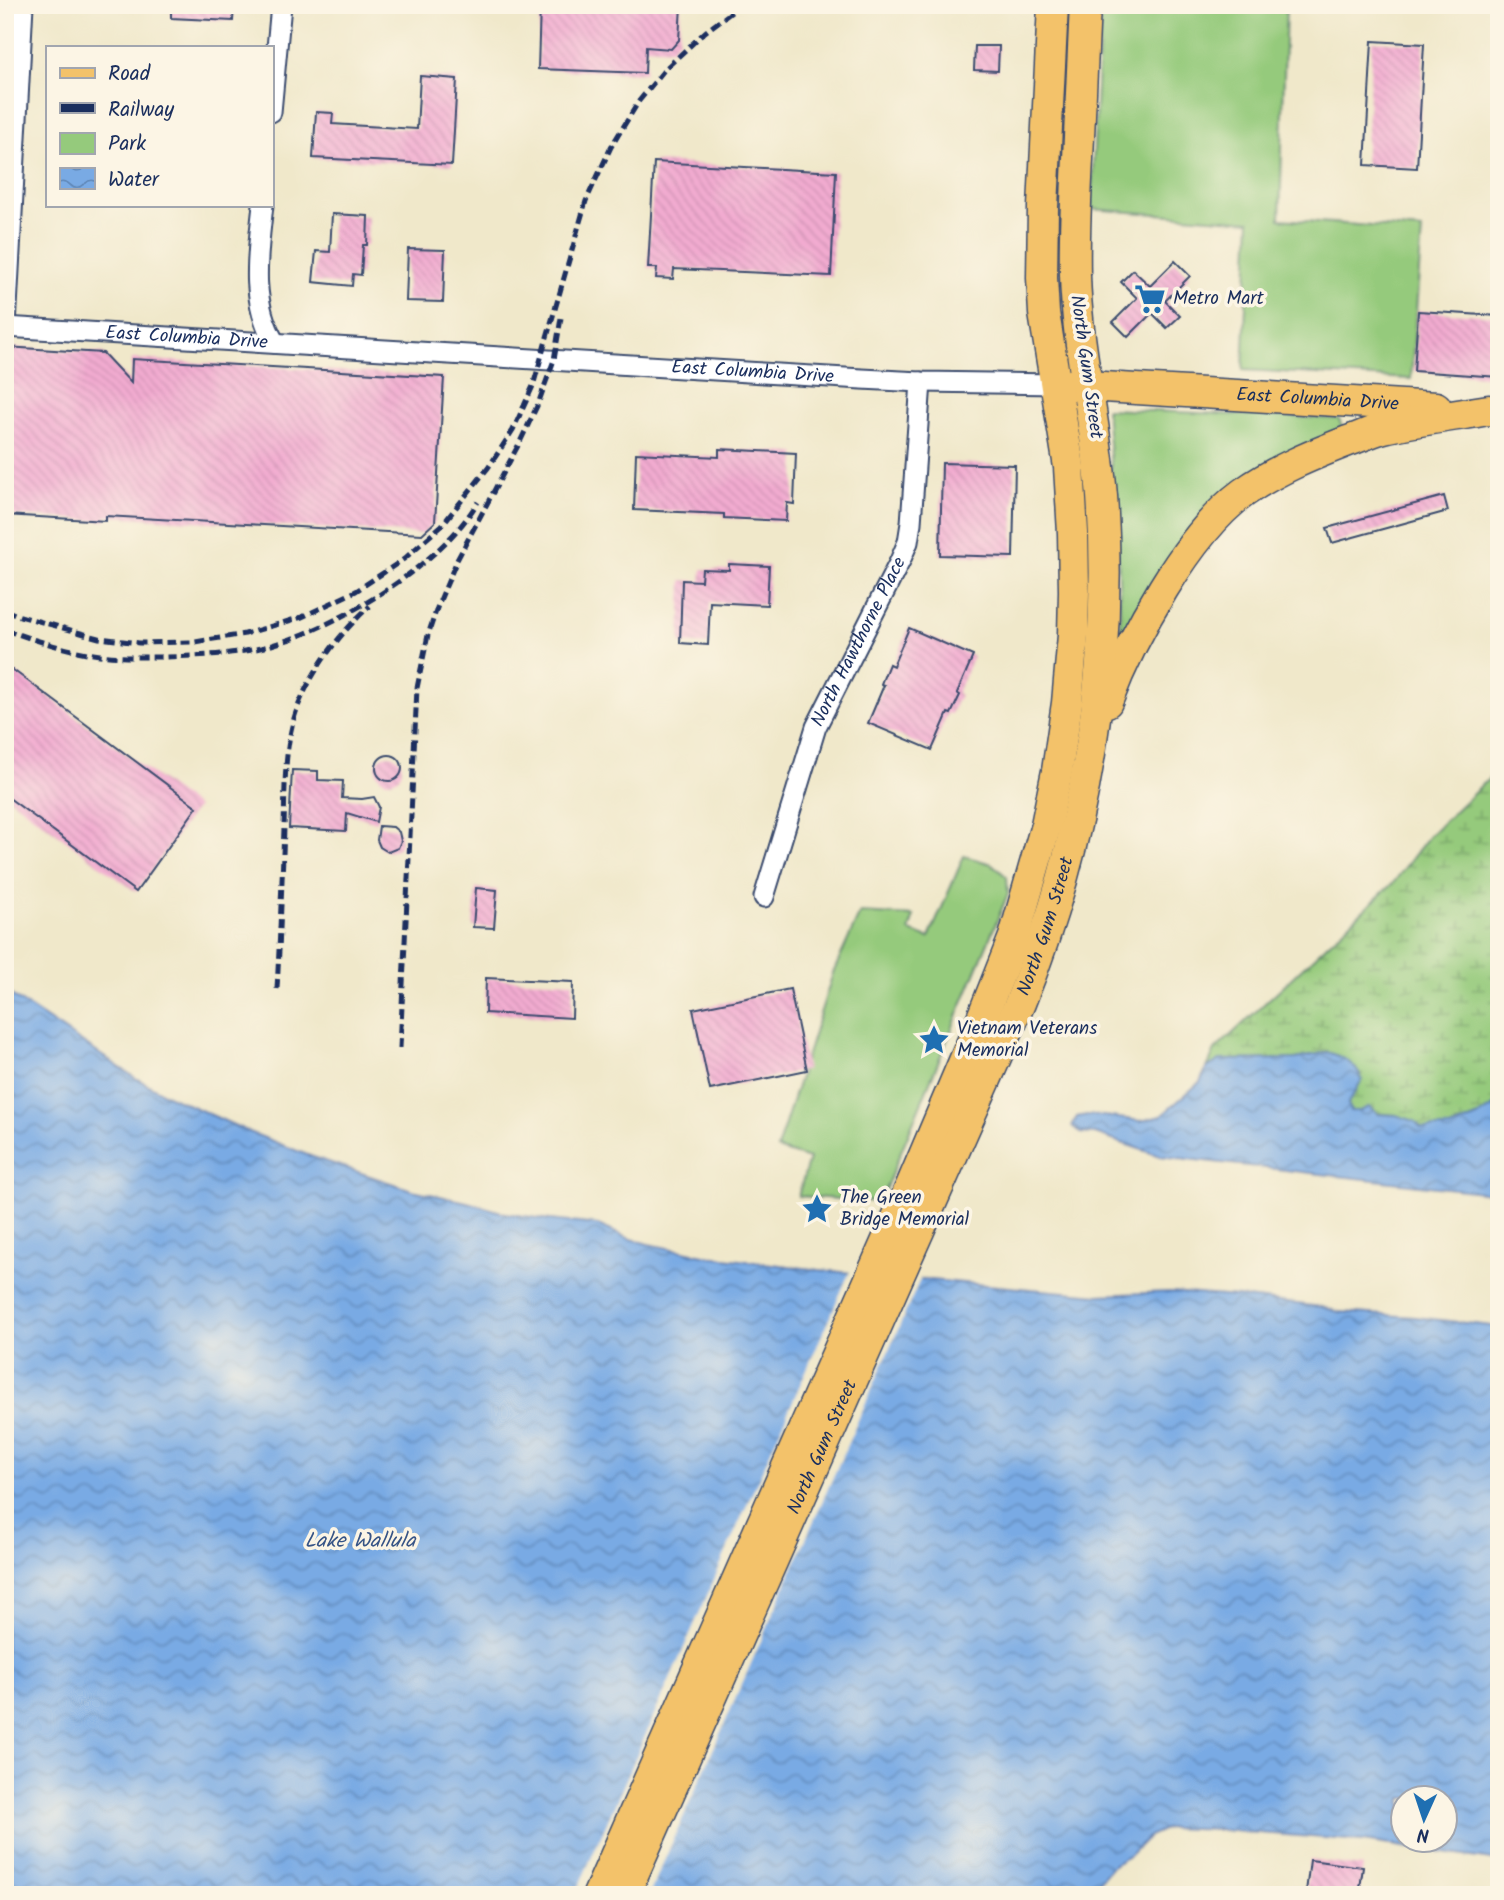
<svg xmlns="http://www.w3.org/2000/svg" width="1504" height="1900" viewBox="0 0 1504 1900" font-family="Kalam,sans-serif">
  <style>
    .green { fill: #95ca7c; stroke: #587c6d; stroke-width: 2 }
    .wetland { fill: url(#wetland-marsh); stroke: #587c6d; stroke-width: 2 }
    .water { fill: url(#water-waves); stroke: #4a6ca1; stroke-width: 2; fill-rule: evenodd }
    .pier { fill: #f0e8ca }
    .building { fill: url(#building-back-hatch) }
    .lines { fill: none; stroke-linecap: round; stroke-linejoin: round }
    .street-casing { stroke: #3b4b6e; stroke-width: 23 }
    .primary-casing { stroke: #3b4b6e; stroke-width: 33 }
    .street { stroke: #fff; stroke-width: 19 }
    .primary { stroke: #f3c26a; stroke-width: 30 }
    .rail { stroke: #1b2f5e; stroke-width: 5; stroke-dasharray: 10 5; stroke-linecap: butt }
    .labels { text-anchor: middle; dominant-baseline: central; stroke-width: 7; stroke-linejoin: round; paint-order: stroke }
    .poi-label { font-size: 19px; fill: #1b2f5e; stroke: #fcf5e5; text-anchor: start }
    .street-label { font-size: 19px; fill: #1b2f5e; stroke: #fcf5e5 }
    .water-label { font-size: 21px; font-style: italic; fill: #375486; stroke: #fcf5e5 }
  </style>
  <defs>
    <pattern id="wetland-marsh" width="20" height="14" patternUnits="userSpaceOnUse" patternTransform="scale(1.75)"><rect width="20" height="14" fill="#95ca7c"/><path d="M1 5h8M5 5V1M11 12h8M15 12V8" fill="none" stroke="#79a469"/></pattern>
    <pattern id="water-waves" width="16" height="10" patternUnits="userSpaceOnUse" patternTransform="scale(1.75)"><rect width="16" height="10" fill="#79aae4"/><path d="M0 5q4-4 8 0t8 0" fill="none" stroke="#628bbc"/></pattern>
    <pattern id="building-back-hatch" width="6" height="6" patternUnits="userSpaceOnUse" patternTransform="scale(1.75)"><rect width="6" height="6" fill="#f2abd0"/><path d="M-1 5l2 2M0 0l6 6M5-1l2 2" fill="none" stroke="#cf93b5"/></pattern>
  </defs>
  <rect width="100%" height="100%" fill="#fcf5e5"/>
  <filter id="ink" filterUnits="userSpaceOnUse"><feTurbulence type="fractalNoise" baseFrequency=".0143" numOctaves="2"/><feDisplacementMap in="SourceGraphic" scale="14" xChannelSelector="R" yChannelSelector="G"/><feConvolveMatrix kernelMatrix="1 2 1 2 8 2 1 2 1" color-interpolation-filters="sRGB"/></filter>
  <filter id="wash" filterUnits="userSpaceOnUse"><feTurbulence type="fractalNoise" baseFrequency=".00686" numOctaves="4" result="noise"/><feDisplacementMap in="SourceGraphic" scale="28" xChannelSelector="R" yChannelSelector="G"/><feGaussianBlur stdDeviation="1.57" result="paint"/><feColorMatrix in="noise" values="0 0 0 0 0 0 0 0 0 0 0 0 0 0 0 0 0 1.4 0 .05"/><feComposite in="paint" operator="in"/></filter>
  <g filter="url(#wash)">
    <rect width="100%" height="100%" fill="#f0e8ca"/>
    <g class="green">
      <polygon points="1101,5 1286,5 1280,219 1422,230 1411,379 1243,370 1250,221 1091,209"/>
      <polygon points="1106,409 1339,419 1343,430 1268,467 1121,644 1118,547"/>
      <polygon points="964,856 992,864 1007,877 1008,894 880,1202 798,1196 809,1159 777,1149 833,973 860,913 914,916 909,931 929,938"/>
    </g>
    <polygon class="wetland" points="1499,769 1499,1096 1495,1106 1477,1117 1450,1128 1421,1128 1396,1115 1350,1111 1348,1103 1327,1052 1296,1059 1220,1060 1207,1068 1215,1050 1394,882 1429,836"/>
    <g class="water">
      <path d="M5,991L137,1079L165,1094L247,1131L310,1156L412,1190L467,1202L505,1213L550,1220L598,1225L625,1237L648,1244L709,1256L819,1270L1098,1295L1170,1292L1238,1297L1322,1307L1339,1312L1415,1317L1499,1327V1861L1363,1841L1221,1830L1167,1828L1149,1836L1129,1856L1114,1864L1088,1895H5ZM1402,1798H1444V1840H1402Z"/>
      <path d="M1327,1052C1343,1056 1356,1064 1362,1080L1348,1103L1350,1111H1360L1369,1107L1378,1114L1396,1115L1415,1121L1421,1128H1450L1477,1117L1494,1106L1499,1096V1194L1160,1156L1095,1134L1080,1133L1072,1126L1077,1117L1087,1115L1103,1116L1141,1121L1161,1116L1200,1082L1207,1068L1220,1060L1296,1059Z"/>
    </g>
    <polygon class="pier" points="851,1269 922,1275 649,1895 575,1895"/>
    <g id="blocks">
      <g class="building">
        <polygon points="171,5 234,5 233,21 171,18"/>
        <polygon points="540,5 681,5 679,40 671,49 646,47 645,73 538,69"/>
        <polygon points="1372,41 1424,44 1417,168 1365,165"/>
        <polygon points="975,46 999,46 998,71 974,70"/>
        <polygon points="420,76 457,79 452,165 313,158 316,112 333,113 332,124 417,129"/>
        <polygon points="654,162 836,172 831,276 674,269 673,279 656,278 657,268 648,268"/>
        <polygon points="332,214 368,216 367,245 363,245 361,275 353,274 352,286 313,282 316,251 330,252"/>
        <polygon points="408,249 445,250 443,302 406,301"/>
        <polygon points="1175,261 1190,276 1165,301 1180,316 1167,328 1152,313 1128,337 1113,322 1137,298 1121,282 1133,270 1150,286"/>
        <polygon points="1418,311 1499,316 1499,377 1414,371"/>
        <polygon points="5,347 103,353 131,383 132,359 444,377 435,522 422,534 106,516 106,521 5,515"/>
        <polygon points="719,449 796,453 794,504 787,503 786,521 724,518 724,514 634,510 636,453 719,457"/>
        <polygon points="942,463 1015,465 1013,557 940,555"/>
        <polygon points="1444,496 1448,511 1332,543 1327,528"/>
        <polygon points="729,564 769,566 767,605 710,602 708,645 680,643 682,580 701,581 702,569 729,570"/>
        <polygon points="909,628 973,656 957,693 960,695 951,714 948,713 932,750 868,723 884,685 881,684 889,664 893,666"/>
        <polygon points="5,664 197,807 136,892 5,795"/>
        <circle cx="389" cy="768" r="13"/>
        <polygon points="292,770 318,771 318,780 343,781 342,798 362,799 374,797 379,807 376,822 347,813 346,831 289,828"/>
        <polygon points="379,826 393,827 399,832 401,841 398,848 388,852 380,847 377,840"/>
        <polygon points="476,888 497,890 494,928 473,927"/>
        <polygon points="486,978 573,982 572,1018 485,1013"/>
        <polygon points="790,989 807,1070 710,1090 693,1009"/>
        <polygon points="1310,1860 1363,1867 1359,1895 1329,1895 1306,1892"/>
      </g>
    </g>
  </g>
  <g filter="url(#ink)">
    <use href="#blocks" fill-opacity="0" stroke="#3b4b6e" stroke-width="2"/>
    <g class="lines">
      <defs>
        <g id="street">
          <polyline points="271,112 281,5"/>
          <path d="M263,205C258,253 249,300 275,343"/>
          <path id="s1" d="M5,327L862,379L921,382L1056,384"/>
          <polyline points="6,327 23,5"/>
          <path id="s2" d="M764,897L816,727L900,561L908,542L911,523L921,382"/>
        </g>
        <g id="primary">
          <path id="s3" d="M1070,385L1436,407"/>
          <path d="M1107,702C1131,638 1188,533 1243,493C1275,470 1312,455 1348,441C1360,437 1372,431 1384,428C1418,420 1454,416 1489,410"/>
          <polyline points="598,1895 911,1186 976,1033 1014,937 1046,825 1057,771 1067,703 1073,635 1074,591 1073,533 1069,467 1044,313 1042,278 1043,207 1053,5"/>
          <path id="s4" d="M624,1895L1020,1003C1085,842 1114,669 1102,496C1096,422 1077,349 1075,275C1074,236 1076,197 1078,159C1080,107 1083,56 1085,5"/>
        </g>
      </defs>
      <use href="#street" class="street-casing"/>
      <use href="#primary" class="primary-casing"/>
      <use href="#street" class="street"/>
      <use href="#primary" class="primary"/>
      <g class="rail">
        <polyline points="5,610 20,616 99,638 139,643 195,642 245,634 302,617 356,591 404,559 442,525 488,468 513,430 533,386 586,201 611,147 639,101 665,69 705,32 741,5"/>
        <path d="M5,630C32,639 59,648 87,653C113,658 140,657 166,657C195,656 223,655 251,650C320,637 414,581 459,528C466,520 472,511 478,502"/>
        <path d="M277,989C280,935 282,881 284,828C285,794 284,759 292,726C302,683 337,635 370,606"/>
        <polyline points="400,1048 417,688 428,635 438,605 457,560 520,442 538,404 554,360 561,318"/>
      </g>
    </g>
  </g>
  <defs>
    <symbol id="supermarket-bare" viewBox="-9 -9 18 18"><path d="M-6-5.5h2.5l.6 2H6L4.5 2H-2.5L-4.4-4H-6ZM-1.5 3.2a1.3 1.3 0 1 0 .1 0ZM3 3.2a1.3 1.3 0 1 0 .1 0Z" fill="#1f6fb2" stroke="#fcf5e5" stroke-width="2.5" paint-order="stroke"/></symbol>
    <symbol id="sight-bare" viewBox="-9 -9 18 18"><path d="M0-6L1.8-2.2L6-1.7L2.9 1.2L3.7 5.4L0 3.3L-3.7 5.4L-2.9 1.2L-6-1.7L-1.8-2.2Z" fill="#1f6fb2" stroke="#fcf5e5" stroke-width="2.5" paint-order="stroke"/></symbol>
  </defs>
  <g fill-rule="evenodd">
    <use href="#supermarket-bare" x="1128" y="277" width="44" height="44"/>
    <use href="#sight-bare" x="912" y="1018" width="44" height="44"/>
    <use href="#sight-bare" x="795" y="1187" width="44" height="44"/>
  </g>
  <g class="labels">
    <g class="poi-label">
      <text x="1173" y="299">Metro Mart</text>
      <text x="957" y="1029">Vietnam Veterans<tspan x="957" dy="22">Memorial</tspan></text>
      <text x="840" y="1198">The Green<tspan x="840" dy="22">Bridge Memorial</tspan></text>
    </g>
    <g class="street-label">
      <text stroke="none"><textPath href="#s1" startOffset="182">East Columbia Drive</textPath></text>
      <text transform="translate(1086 367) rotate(82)">North Gum Street</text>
      <text stroke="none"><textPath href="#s1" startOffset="749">East Columbia Drive</textPath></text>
      <text stroke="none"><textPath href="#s3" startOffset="248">East Columbia Drive</textPath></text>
      <text stroke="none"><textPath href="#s2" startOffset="273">North Hawthorne Place</textPath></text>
      <text stroke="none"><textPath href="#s4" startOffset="1057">North Gum Street</textPath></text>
      <text stroke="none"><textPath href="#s4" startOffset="490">North Gum Street</textPath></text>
    </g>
    <g class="water-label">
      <text x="360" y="1541">Lake Wallula</text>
    </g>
  </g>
  <rect width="1504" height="1900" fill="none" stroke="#fcf5e5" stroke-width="28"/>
  <rect x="46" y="46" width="228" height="161" fill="#fcf5e5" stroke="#a2a6af" stroke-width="2"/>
  <rect x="60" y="68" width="35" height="10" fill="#f3c26a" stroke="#a2a6af" stroke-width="2"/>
  <text x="108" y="80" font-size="21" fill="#1b2f5e">Road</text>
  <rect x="60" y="103" width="35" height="10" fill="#1b2f5e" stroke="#a2a6af" stroke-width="2"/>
  <text x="108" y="116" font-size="21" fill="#1b2f5e">Railway</text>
  <rect x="60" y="133" width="35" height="21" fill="#95ca7c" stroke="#a2a6af" stroke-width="2"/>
  <text x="108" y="150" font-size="21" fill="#1b2f5e">Park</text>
  <rect x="60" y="168" width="35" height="21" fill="url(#water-waves)" stroke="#a2a6af" stroke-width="2"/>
  <text x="108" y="186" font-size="21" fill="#1b2f5e">Water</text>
  <g transform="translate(1424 1819) rotate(183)"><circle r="33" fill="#fcf5e5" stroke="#a2a6af" stroke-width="2"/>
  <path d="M0-5L12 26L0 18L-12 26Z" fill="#1f6fb2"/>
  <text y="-10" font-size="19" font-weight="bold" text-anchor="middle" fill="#1b2f5e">N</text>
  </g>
</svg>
